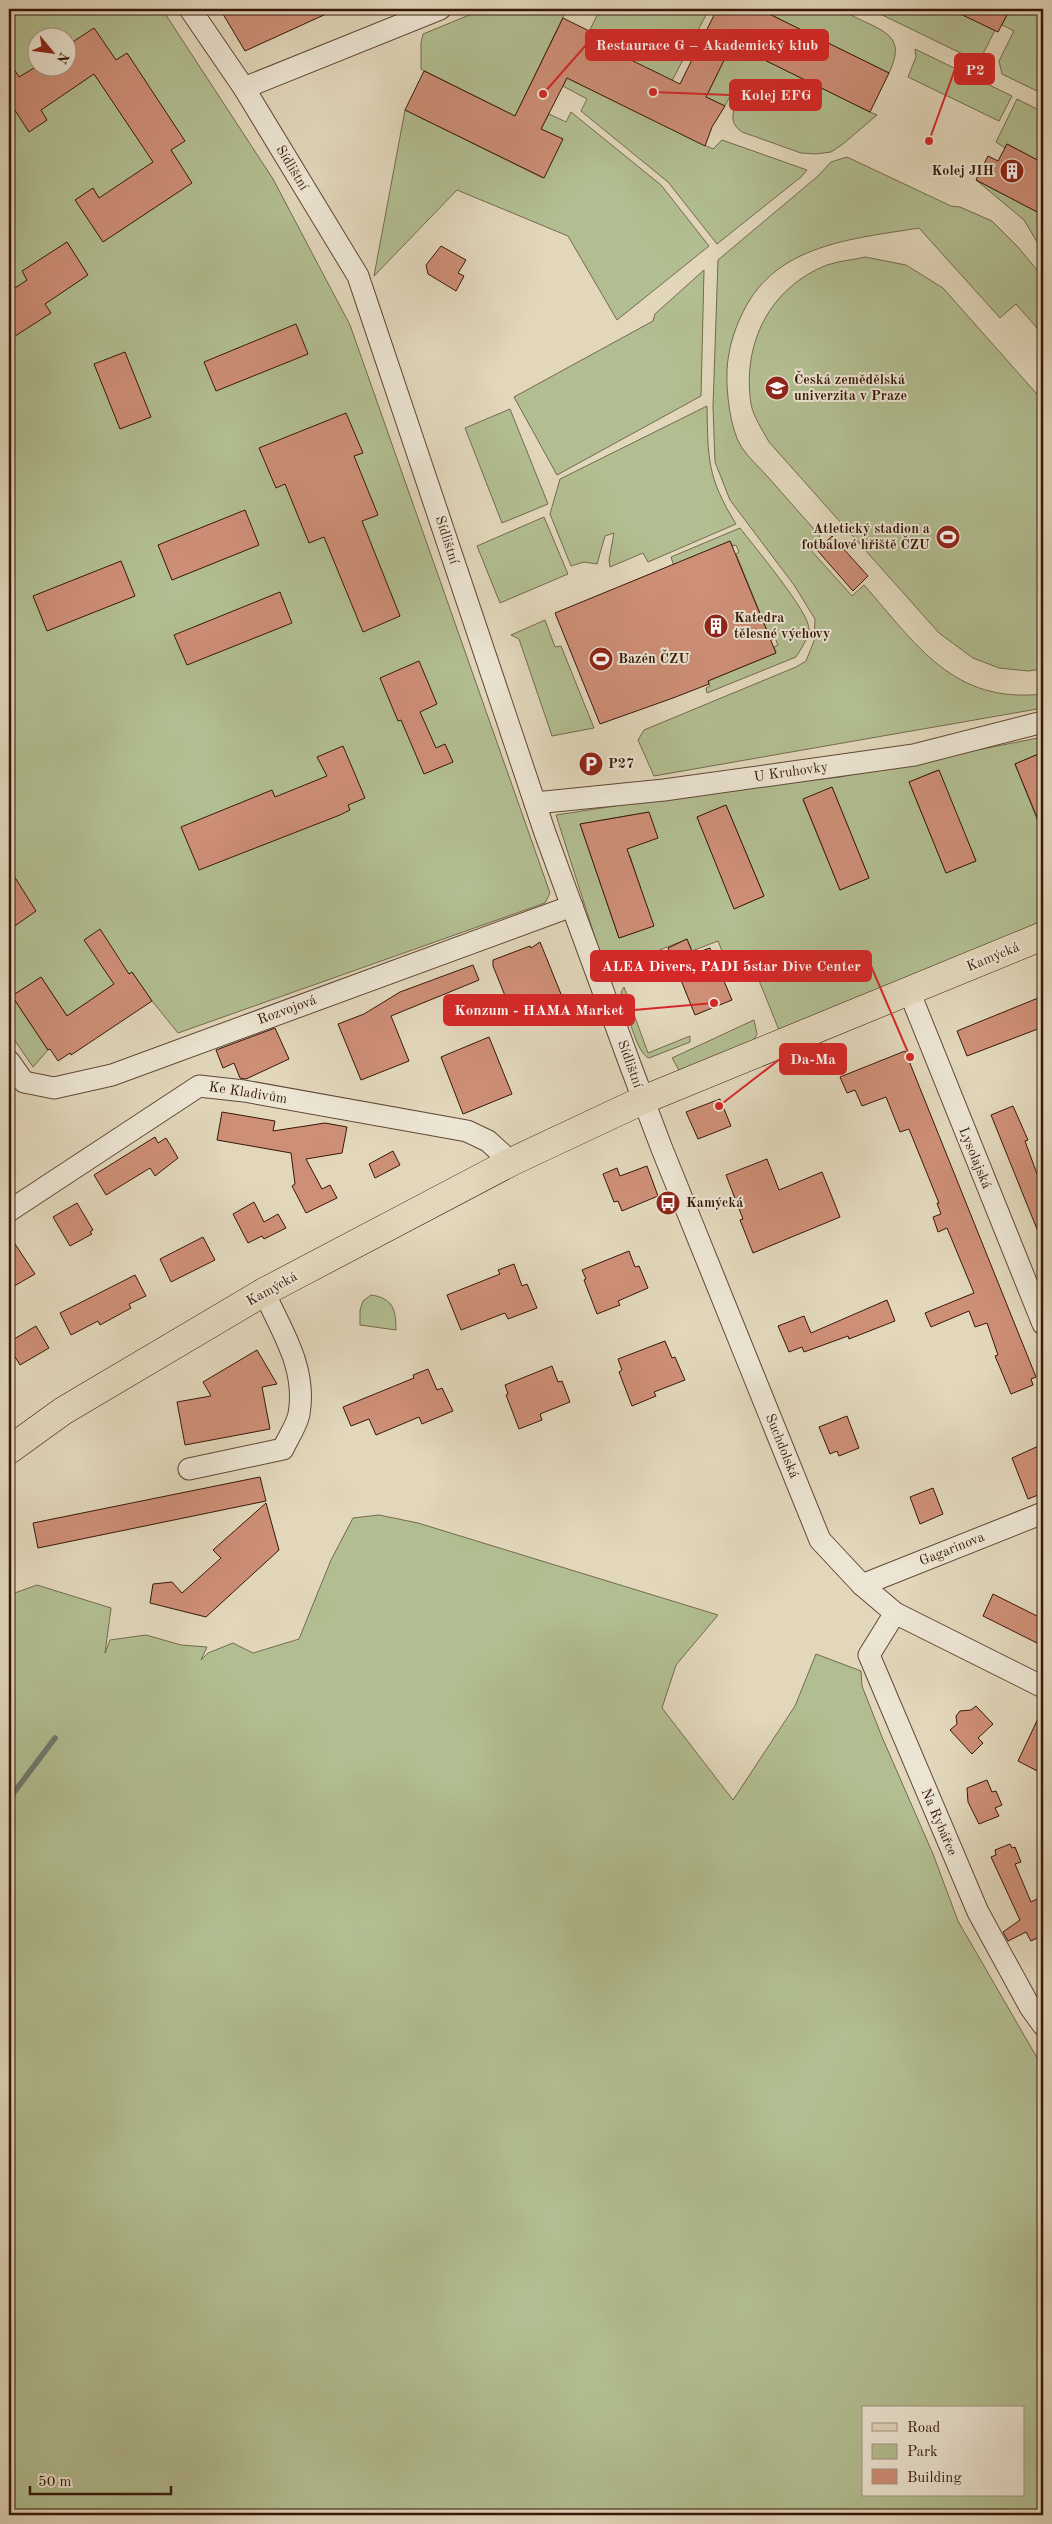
<svg xmlns="http://www.w3.org/2000/svg" width="1052" height="2524" viewBox="0 0 1052 2524" font-family="'Old Standard TT',serif">
  <style>
    .green { fill: #b2be91; stroke: #746a4d; fill-rule: evenodd }
    .lines { fill: none; stroke-linecap: round; stroke-linejoin: round }
    .stream { stroke: #6f796c; stroke-width: 5.5 }
    .building { fill: #ce8f77; stroke: #371709 }
    .minor-casing { stroke: #624736; stroke-width: 23 }
    .major-casing { stroke: #371709; stroke-width: 29 }
    .minor { stroke: #ece5d3; stroke-width: 21 }
    .major { stroke: #e2d7bb; stroke-width: 28 }
    .labels { text-anchor: middle; dominant-baseline: central; stroke-width: 4; stroke-linejoin: round; paint-order: stroke }
    .street-label { font-size: 14px; fill: #371709; stroke: #ece5d3 }
    .poi-label { font-size: 14px; font-weight: bold; fill: #371709; stroke: #ece5d3; text-anchor: start }
    .leader { fill: none; stroke: #d62828; stroke-width: 2 }
    .callout-dot { fill: #d62828; stroke: #ece5d3; stroke-width: 2 }
    .callout { fill: #d62828; stroke: #d62828; stroke-width: 2 }
    .callout-label { font-size: 15px; text-anchor: middle; font-weight: bold; fill: #fff }
  </style>
  <rect width="100%" height="100%" fill="#e2d7bb"/>
  <filter id="stains"><feTurbulence type="fractalNoise" baseFrequency=".004" numOctaves="4"/><feColorMatrix values="0 0 0 0 .2 0 0 0 0 .09 0 0 0 0 .02 0 0 0 .5 -.17"/></filter>
  <radialGradient id="worn" r=".72"><stop offset=".6" stop-color="#630" stop-opacity="0"/><stop offset="1" stop-color="#630" stop-opacity=".3"/></radialGradient>
  <g class="green">
    <path d="M9,9H162L273,179L350,325L550,893L545,903L178,1033L152,1001L132,972L67,1016L41,977L12,996L48,1050L33,1067L9,1032ZM38,38H68V68H38Z"/>
    <polygon points="484,9 555,9 565,13 515,116 421,69 421,43 423,34"/>
    <polygon points="600,9 709,9 672,81 586,38"/>
    <path d="M759,9C781,9 815,5 836,9C844,10 854,17 861,20C889,33 905,39 889,73Z"/>
    <polygon points="870,9 950,9 995,30 983,54 975,60"/>
    <polygon points="1010,9 1043,9 1043,94 1002,74 999,61 1014,31 1002,25"/>
    <path d="M732,44L870,112L877,115L843,144L831,152L816,154L801,153L742,132C725,120 736,107 741,91L734,88L725,106L706,97Z"/>
    <polygon points="915,49 1012,96 999,121 908,77 916,57"/>
    <polygon points="567,78 713,149 722,140 807,170 801,177 717,244 668,182 581,111 587,99 563,86"/>
    <polygon points="1017,99 1043,112 1043,163 1007,144 1005,148 996,142"/>
    <polygon points="405,110 543,178 562,139 541,129 549,114 566,122 571,112 661,185 709,246 617,320 568,236 457,190 374,276"/>
    <path d="M847,157L951,206L960,207L992,221L1017,246L1043,277V335L1016,304L1000,318L919,228C852,239 776,244 743,312C734,330 728,350 727,370C726,391 730,430 742,448C749,458 759,467 767,476C785,496 802,516 820,536L809,548L852,596L864,585C917,645 953,704 1043,694V708L654,776L638,740L644,730L796,667L806,661L814,641L815,619L794,585L730,500L715,462L713,407L718,260L818,176L831,162Z"/>
    <polygon points="976,180 1043,215 1043,252 1024,220"/>
    <path d="M865,257L906,265L943,288L1043,401V669L1028,671L999,668L973,658L939,633L769,442C763,431 753,416 751,404C742,344 769,288 827,265C838,261 853,260 865,257Z"/>
    <polygon points="704,270 701,396 557,475 514,397 653,321 655,314"/>
    <path d="M707,406C708,459 707,477 736,524L648,562L643,553L610,567L609,560L614,533L605,536L597,564L584,562L571,566L550,514L560,479Z"/>
    <polygon points="510,409 548,504 502,523 465,428"/>
    <polygon points="544,517 568,574 500,603 477,546"/>
    <path d="M740,528C753,545 810,613 809,629C808,639 801,649 796,657L707,693L706,688L710,686L708,681L776,653L774,647L778,645L775,638L771,640L736,554L739,552L736,545L733,546L730,541L674,566L671,557Z"/>
    <polygon points="545,620 555,647 561,646 594,728 552,736 519,639 511,635"/>
    <path d="M1043,737V752L1015,764L1043,834V929L781,1035L756,973L734,981L718,941L692,951L687,939L618,967L607,975L556,815L719,790L840,777ZM938,770L976,861L946,873L909,782ZM832,787L869,878L840,890L803,800ZM726,805L764,896L735,908L697,817ZM649,812L623,850L630,856L653,926L619,938L580,824Z"/>
    <path d="M624,987L648,1053L690,1036V1042L649,1058C636,1054 626,1006 621,992Z"/>
    <polygon points="754,1020 757,1034 752,1043 679,1070 672,1058"/>
    <path d="M371,1295C393,1298 396,1310 396,1330L360,1325V1310L363,1301Z"/>
    <path d="M379,1515L418,1523L718,1615L676,1665L662,1708L733,1800L795,1706L816,1654L861,1671L862,1686L882,1737L933,1854L958,1921L1043,2068V2515H9V1595L37,1585L111,1608L105,1653L110,1640L146,1635L181,1645L207,1647L201,1660L208,1653L233,1643L253,1653L299,1639L331,1560L353,1518ZM863,2408H1023V2495H863Z"/>
  </g>
  <g class="lines">
    <polyline class="stream" points="9,1799 55,1738"/>
  </g>
  <g class="building">
    <polygon points="220,9 337,9 245,51"/>
    <polygon points="717,9 759,9 889,73 870,112 732,44 706,97 725,106 712,127 705,146 567,78 541,129 563,139 544,178 405,110 424,71 515,116 563,18 589,31 586,38 680,84"/>
    <polygon points="950,9 1010,9 998,32"/>
    <polygon points="94,28 116,60 127,53 185,141 171,150 192,183 103,242 75,200 93,188 99,198 153,162 94,74 41,110 47,120 29,132 9,101 9,61 19,77 34,68 68,68 68,45"/>
    <polygon points="1007,144 1043,163 1043,215 976,180 988,156 998,161"/>
    <polygon points="67,242 88,275 45,304 51,313 9,340 9,292 27,280 22,271"/>
    <polygon points="441,246 466,260 458,273 464,276 456,291 428,274 426,265"/>
    <polygon points="296,324 308,354 216,391 204,362"/>
    <polygon points="125,352 151,417 120,429 94,364"/>
    <polygon points="346,413 363,453 354,456 378,515 362,521 400,616 363,632 324,537 309,543 285,484 276,488 259,448"/>
    <polygon points="245,510 259,545 172,580 158,545"/>
    <polygon points="832,536 868,576 853,591 817,550"/>
    <polygon points="730,541 776,653 708,681 709,684 673,698 600,724 555,613"/>
    <polygon points="121,561 135,596 47,631 33,596"/>
    <polygon points="280,592 292,623 187,665 174,635"/>
    <polygon points="419,661 437,704 420,712 436,748 445,744 453,762 424,774 401,720 398,721 380,678"/>
    <polygon points="343,746 365,798 348,805 350,810 340,815 199,870 181,827 272,790 275,797 327,776 317,757"/>
    <polygon points="1043,752 1043,832 1015,764"/>
    <polygon points="939,770 976,861 946,873 909,782"/>
    <polygon points="832,787 869,878 840,890 803,799"/>
    <polygon points="726,805 764,896 734,909 697,817"/>
    <polygon points="649,812 658,838 627,849 654,926 619,938 580,824"/>
    <polygon points="9,868 36,911 9,930"/>
    <polygon points="100,929 129,974 132,972 152,1001 71,1055 70,1053 58,1061 50,1049 48,1050 12,996 41,977 67,1016 114,984 84,940"/>
    <polygon points="687,939 693,954 710,948 732,1000 695,1015 668,948"/>
    <polygon points="540,942 563,999 514,1018 493,966 493,960 530,946 531,948"/>
    <polygon points="473,965 479,980 391,1016 409,1061 361,1080 338,1024 364,1014 400,992"/>
    <polygon points="1043,996 1043,1027 967,1056 957,1031"/>
    <polygon points="275,1028 289,1059 246,1079 240,1078 234,1063 223,1068 216,1050"/>
    <polygon points="489,1037 512,1094 463,1114 441,1057"/>
    <polygon points="905,1051 1036,1377 1031,1379 1033,1385 1011,1394 995,1356 998,1355 987,1323 975,1327 969,1311 931,1327 925,1313 974,1293 947,1228 938,1232 933,1217 941,1214 937,1203 939,1203 909,1129 900,1132 886,1097 862,1106 855,1090 847,1093 840,1077"/>
    <polygon points="720,1099 731,1126 698,1139 686,1112"/>
    <polygon points="1013,1106 1028,1140 1025,1141 1037,1174 1043,1172 1043,1244 991,1115"/>
    <polygon points="222,1112 275,1121 273,1131 325,1123 347,1127 342,1153 306,1159 322,1189 330,1185 337,1198 306,1213 292,1186 295,1184 291,1153 217,1140"/>
    <polygon points="155,1137 158,1143 166,1138 178,1158 155,1176 150,1168 106,1195 94,1175"/>
    <polygon points="393,1151 400,1165 375,1178 369,1164"/>
    <polygon points="767,1159 779,1190 822,1172 840,1217 753,1253 740,1220 743,1219 726,1175"/>
    <polygon points="647,1166 658,1196 622,1211 618,1201 614,1202 603,1174 617,1168 620,1176"/>
    <polygon points="254,1202 264,1222 278,1214 286,1228 264,1239 262,1236 248,1243 233,1214"/>
    <polygon points="77,1203 93,1230 90,1232 92,1234 70,1246 53,1217"/>
    <polygon points="9,1235 35,1274 9,1289"/>
    <polygon points="203,1237 215,1260 171,1282 160,1259"/>
    <polygon points="629,1251 635,1267 639,1266 648,1288 618,1301 620,1305 597,1314 584,1280 586,1279 582,1270"/>
    <polygon points="514,1264 522,1286 527,1284 537,1308 508,1319 505,1313 461,1330 447,1295 500,1274 498,1270"/>
    <polygon points="135,1275 146,1296 129,1304 131,1308 100,1325 98,1321 71,1335 60,1313"/>
    <polygon points="887,1300 895,1321 849,1339 848,1336 804,1352 802,1347 789,1352 778,1326 804,1316 811,1333"/>
    <polygon points="36,1326 49,1348 20,1365 9,1347 9,1342"/>
    <polygon points="665,1341 672,1358 675,1357 685,1380 654,1392 656,1396 632,1406 619,1372 622,1370 618,1359"/>
    <polygon points="257,1350 277,1384 262,1387 270,1429 185,1445 177,1402 211,1396 203,1382"/>
    <polygon points="552,1366 558,1382 562,1381 570,1402 540,1414 542,1420 519,1429 506,1395 508,1394 505,1385"/>
    <polygon points="428,1369 437,1390 442,1388 453,1411 422,1424 419,1417 376,1435 369,1419 351,1426 343,1407 414,1378 413,1375"/>
    <polygon points="847,1416 859,1448 839,1456 837,1451 830,1454 819,1427"/>
    <polygon points="1043,1444 1043,1493 1028,1499 1012,1458"/>
    <polygon points="260,1477 266,1501 38,1548 33,1523"/>
    <polygon points="933,1488 943,1514 920,1524 910,1497"/>
    <polygon points="266,1503 279,1550 206,1617 150,1603 153,1584 172,1582 182,1593 221,1558 213,1550"/>
    <polygon points="993,1594 1043,1619 1043,1646 983,1616"/>
    <polygon points="976,1706 993,1724 978,1738 983,1743 972,1754 950,1730 957,1724 956,1716 960,1711 971,1710"/>
    <polygon points="1043,1708 1043,1774 1018,1761"/>
    <polygon points="987,1780 992,1792 996,1791 1002,1805 995,1808 999,1816 979,1824 968,1802 967,1788"/>
    <polygon points="1010,1844 1012,1848 1015,1847 1021,1862 1015,1864 1031,1902 1043,1896 1043,1935 1031,1941 1026,1932 1008,1941 1003,1932 1020,1920 991,1857 996,1855 995,1850"/>
  </g>
  <g class="lines">
    <defs>
      <g id="minor">
        <polyline points="190,9 244,88 358,276 545,833 631,1067 662,1149 820,1540 862,1585 895,1613 1043,1687"/>
        <polyline points="244,88 440,9"/>
        <polyline points="535,803 664,790 914,755 1043,722"/>
        <polyline points="909,991 1043,1324"/>
        <polyline points="9,1061 24,1082 54,1088 112,1075 572,906"/>
        <polyline points="9,1211 199,1086 244,1091 467,1131 488,1141 511,1162"/>
        <path d="M189,1469L283,1449C288,1438 297,1425 299,1414C307,1368 282,1332 264,1292"/>
        <polyline points="862,1585 1043,1513"/>
        <polyline points="895,1613 869,1655 978,1912 1030,2007 1043,2025"/>
      </g>
      <polyline id="major" points="9,1450 63,1411 264,1292 511,1162 643,1100 1043,936"/>
    </defs>
    <use href="#minor" class="minor-casing"/>
    <use href="#major" class="major-casing"/>
    <use href="#minor" class="minor"/>
    <use href="#major" class="major"/>
  </g>
  <defs>
    <symbol id="building-disc" viewBox="-11 -11 22 22"><circle r="9.5" fill="#8f2418" stroke="#ece5d3"/><path d="M-4-6H4V6H1V3H-1V6H-4ZM-2.5-4.3h1.7v1.8h-1.7ZM.8-4.3h1.7v1.8H.8ZM-2.5-1h1.7V.8h-1.7ZM.8-1h1.7V.8H.8Z" fill="#fff"/></symbol>
    <symbol id="university-disc" viewBox="-11 -11 22 22"><circle r="9.5" fill="#8f2418" stroke="#ece5d3"/><path d="M0-5L7-2L0 1L-7-2ZM-4 1L0 2.5L4 1V4Q0 6-4 4Z" fill="#fff"/></symbol>
    <symbol id="stadium-disc" viewBox="-11 -11 22 22"><circle r="9.5" fill="#8f2418" stroke="#ece5d3"/><path d="M0-5a6.5 5 0 1 0 0 10a6.5 5 0 1 0 0-10ZM-3.5-1.8h7v3.6h-7Z" fill="#fff"/></symbol>
    <symbol id="parking-disc" viewBox="-11 -11 22 22"><circle r="9.5" fill="#8f2418" stroke="#ece5d3"/><path d="M-3.5-5.5H1a3.5 3.5 0 0 1 0 7H-1V5.5H-3.5ZM-1-3.4V-.6H.8a1.4 1.4 0 0 0 0-2.8Z" fill="#fff"/></symbol>
    <symbol id="bus-disc" viewBox="-11 -11 22 22"><circle r="9.5" fill="#8f2418" stroke="#ece5d3"/><path d="M-5-6H5V4H4V6H2V4H-2V6H-4V4H-5ZM-3.5-4V0h7V-4ZM-3.5 1.2v1.5H-2V1.2ZM2 1.2v1.5H3.5V1.2Z" fill="#fff"/></symbol>
  </defs>
  <g fill-rule="evenodd">
    <use href="#building-disc" x="998" y="157" width="28" height="28"/>
    <use href="#university-disc" x="763" y="374" width="28" height="28"/>
    <use href="#stadium-disc" x="934" y="523" width="28" height="28"/>
    <use href="#building-disc" x="702" y="612" width="28" height="28"/>
    <use href="#stadium-disc" x="587" y="645" width="28" height="28"/>
    <use href="#parking-disc" x="577" y="750" width="28" height="28"/>
    <use href="#bus-disc" x="654" y="1189" width="28" height="28"/>
  </g>
  <g class="labels">
    <g class="street-label">
      <text transform="translate(292 168) rotate(59)">Sídlištní</text>
      <text transform="translate(447 540) rotate(72)">Sídlištní</text>
      <text transform="translate(791 772) rotate(-8)">U Kruhovky</text>
      <text transform="translate(993 957) rotate(-22)">Kamýcká</text>
      <text transform="translate(287 1010) rotate(-20)">Rozvojová</text>
      <text transform="translate(630 1064) rotate(70)">Sídlištní</text>
      <text transform="translate(248 1093) rotate(9)">Ke Kladivům</text>
      <text transform="translate(975 1158) rotate(68)">Lysolajská</text>
      <text transform="translate(272 1289) rotate(-29)">Kamýcká</text>
      <text transform="translate(782 1446) rotate(68)">Suchdolská</text>
      <text transform="translate(952 1549) rotate(-22)">Gagarinova</text>
      <text transform="translate(939 1822) rotate(67)">Na Rybářce</text>
    </g>
    <g class="poi-label">
      <text x="994" y="171" text-anchor="end">Kolej JIH</text>
      <text x="794" y="380">Česká zemědělská<tspan x="794" dy="16">univerzita v Praze</tspan></text>
      <text x="930" y="529" text-anchor="end">Atletický stadion a<tspan x="930" dy="16">fotbalové hřiště ČZU</tspan></text>
      <text x="734" y="618">Katedra<tspan x="734" dy="16">tělesné výchovy</tspan></text>
      <text x="618" y="659">Bazén ČZU</text>
      <text x="608" y="764">P27</text>
      <text x="686" y="1203">Kamýcká</text>
    </g>
  </g>
  <path class="leader" d="M543 94L586 45M929 141L955 69M653 92L730 95M910 1057L871 966M714 1003L634 1010M719 1106L780 1059"/>
  <g class="callout-dot">
    <circle cx="543" cy="94" r="5"/>
    <circle cx="929" cy="141" r="5"/>
    <circle cx="653" cy="92" r="5"/>
    <circle cx="910" cy="1057" r="5"/>
    <circle cx="714" cy="1003" r="5"/>
    <circle cx="719" cy="1106" r="5"/>
  </g>
  <g class="callout">
    <rect x="586" y="30" width="242" height="30" rx="5"/>
    <rect x="955" y="54" width="39" height="30" rx="5"/>
    <rect x="730" y="80" width="91" height="30" rx="5"/>
    <rect x="591" y="951" width="280" height="30" rx="5"/>
    <rect x="444" y="995" width="190" height="30" rx="5"/>
    <rect x="780" y="1044" width="66" height="30" rx="5"/>
  </g>
  <g class="callout-label">
    <text x="707" y="50">Restaurace G – Akademický klub</text>
    <text x="975" y="75">P2</text>
    <text x="776" y="100">Kolej EFG</text>
    <text x="731" y="971">ALEA Divers, PADI 5star Dive Center</text>
    <text x="539" y="1015">Konzum - HAMA Market</text>
    <text x="813" y="1064">Da-Ma</text>
  </g>
  <rect width="1052" height="2524" fill="none" stroke="#e2d7bb" stroke-width="30"/>
  <rect x="10" y="10" width="1032" height="2504" fill="none" stroke="#371709" stroke-width="2.5"/>
  <rect x="15" y="15" width="1022" height="2494" fill="none" stroke="#371709"/>
  <rect x="862" y="2406" width="162" height="90" fill="#ece5d3" stroke="#a49382"/>
  <rect x="872" y="2423" width="25" height="8" fill="#e2d7bb" stroke="#a49382"/>
  <text x="907" y="2432" font-size="15" fill="#371709">Road</text>
  <rect x="872" y="2444" width="25" height="15" fill="#b2be91" stroke="#a49382"/>
  <text x="907" y="2456" font-size="15" fill="#371709">Park</text>
  <rect x="872" y="2469" width="25" height="15" fill="#ce8f77" stroke="#a49382"/>
  <text x="907" y="2482" font-size="15" fill="#371709">Building</text>
  <g transform="translate(52 52) rotate(119)"><circle r="24" fill="#ece5d3" stroke="#a49382"/>
  <path d="M0-4L9 19L0 12L-9 19Z" fill="#8f2418"/>
  <text y="-8" font-size="14" font-weight="bold" text-anchor="middle" fill="#371709">N</text>
  </g>
  <path d="M30 2486v8h141v-8" fill="none" stroke="#371709" stroke-width="2.5"/>
  <text x="38" y="2486" font-size="15" fill="#371709" stroke="#ece5d3" stroke-width="4" paint-order="stroke">50 m</text>
  <rect width="100%" height="100%" filter="url(#stains)"/>
  <rect width="100%" height="100%" fill="url(#worn)"/>
</svg>
